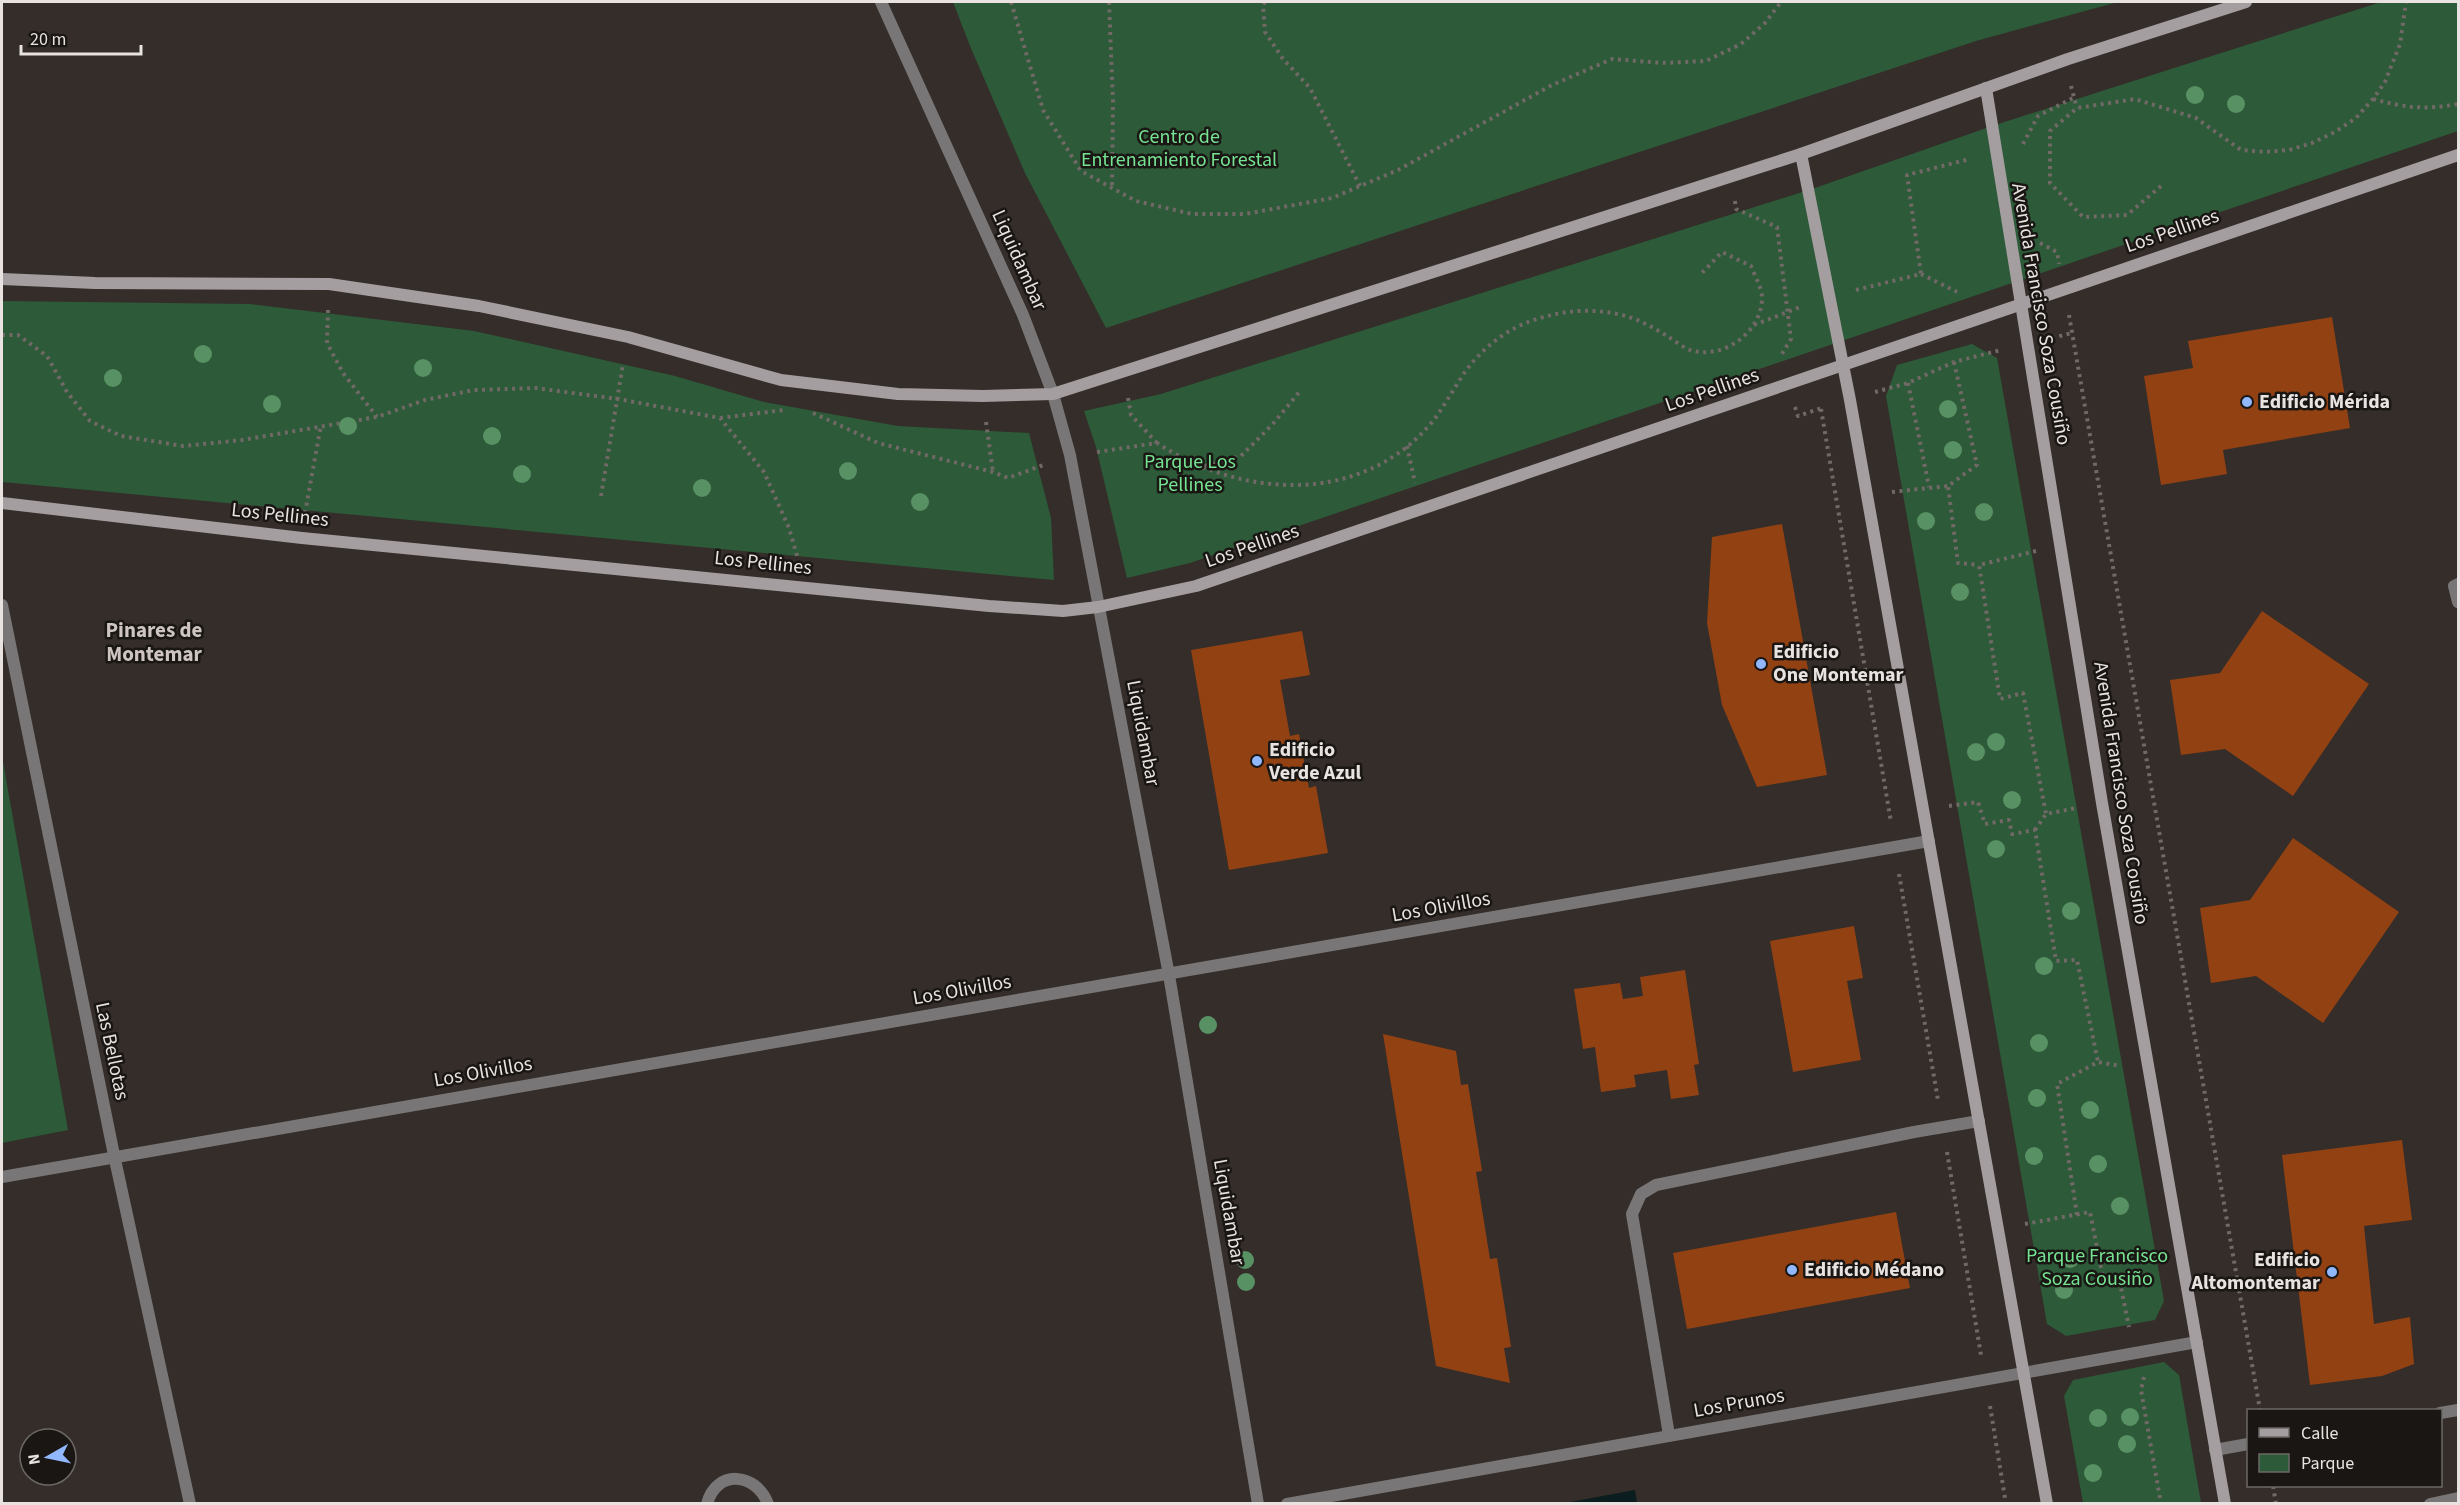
<svg xmlns="http://www.w3.org/2000/svg" width="2460" height="1505" viewBox="0 0 2460 1505" font-family="'Source Sans 3',sans-serif">
  <style>
    .green { fill: #2d5a38 }
    .water { fill: #0b1d1e }
    .building { fill: #924113 }
    .lines { fill: none; stroke-linecap: round; stroke-linejoin: round }
    .path { stroke: #706966; stroke-width: 4; stroke-dasharray: 3 4.5; stroke-linecap: butt }
    .lane { stroke: #797677; stroke-width: 12 }
    .street { stroke: #797677; stroke-width: 12 }
    .secondary { stroke: #a49ea1; stroke-width: 12 }
    .tree { fill: #589163 }
    .poi-dot { fill: #91b8fd; stroke: #191614; stroke-width: 2 }
    .labels { text-anchor: middle; dominant-baseline: central; stroke-width: 5; stroke-linejoin: round; paint-order: stroke }
    .park-label { font-size: 20px; fill: #76e392; stroke: #191614 }
    .street-label { font-size: 20px; fill: #e8e3e1; stroke: #191614 }
    .poi-label { font-size: 20px; font-weight: bold; fill: #e8e3e1; stroke: #191614; text-anchor: start }
    .neighbourhood-label { font-size: 21px; font-weight: bold; fill: #cec5c1; stroke: #191614 }
  </style>
  <rect width="100%" height="100%" fill="#342d29"/>
  <g class="green">
    <polygon points="953,2 2118,2 1976,41 1106,328 1025,173 970,46"/>
    <polygon points="2381,2 2458,2 2458,131 1190,563 1127,578 1096,447 1084,411 1161,394 1812,189 1992,126"/>
    <polygon points="2,301 250,304 474,331 675,376 764,402 898,426 1029,433 1051,518 1054,580 2,482"/>
    <polygon points="1972,344 1997,358 2164,1301 2155,1320 2066,1336 2047,1324 1886,396 1897,365"/>
    <polygon points="2,756 68,1130 2,1143"/>
    <polygon points="2164,1362 2179,1375 2201,1503 2083,1503 2064,1396 2073,1380"/>
  </g>
  <polygon class="water" points="1635,1490 1637,1503 1565,1503"/>
  <g class="building">
    <polygon points="2332,317 2350,428 2223,450 2227,474 2161,485 2144,376 2193,368 2188,341"/>
    <polygon points="1782,524 1827,775 1757,787 1722,705 1707,623 1712,537"/>
    <polygon points="2262,611 2369,684 2293,796 2225,749 2181,755 2170,680 2220,673"/>
    <polygon points="1302,631 1310,675 1280,680 1290,736 1299,734 1309,788 1316,786 1328,853 1229,870 1191,650"/>
    <polygon points="2293,838 2399,912 2323,1023 2256,976 2211,983 2200,908 2250,900"/>
    <polygon points="1854,926 1863,978 1847,981 1861,1060 1793,1072 1770,941"/>
    <polygon points="1685,970 1699,1064 1694,1065 1699,1095 1671,1099 1667,1070 1634,1075 1636,1087 1601,1092 1595,1047 1583,1049 1574,989 1620,983 1623,999 1643,996 1640,977"/>
    <polygon points="1383,1034 1456,1051 1461,1085 1468,1084 1482,1171 1476,1172 1490,1259 1497,1258 1511,1347 1504,1348 1510,1383 1436,1366"/>
    <polygon points="2402,1140 2412,1220 2364,1226 2374,1324 2410,1317 2414,1364 2382,1376 2310,1385 2282,1155"/>
    <polygon points="1896,1212 1910,1288 1687,1329 1673,1253"/>
  </g>
  <g class="lines">
    <g class="path">
      <polyline points="1011,2 1043,110 1081,171 1136,201 1192,214 1245,214 1332,198 1398,170 1552,85 1612,59 1663,63 1706,61 1741,44 1765,23 1781,2"/>
      <polyline points="1109,2 1113,102 1112,188"/>
      <polyline points="1265,2 1263,5 1265,32 1283,59 1310,88 1360,186"/>
      <polyline points="2071,86 2077,108"/>
      <path d="M2373,99C2406,108 2425,110 2458,104"/>
      <polyline points="2023,144 2038,116 2073,98"/>
      <polyline points="2161,186 2127,215 2083,217 2050,183 2050,131 2077,108 2135,99 2196,118 2241,150 2265,152 2289,150 2312,143 2335,132 2356,118 2373,99 2385,82 2400,44 2406,2"/>
      <polyline points="1735,201 1736,209 1777,227 1791,339 1780,357"/>
      <polyline points="2040,243 2057,252 2059,264"/>
      <polyline points="1921,274 1957,292"/>
      <polyline points="1856,290 1921,274 1907,175 1970,159"/>
      <polyline points="328,310 327,343 343,373 377,417"/>
      <polyline points="2069,315 2260,1410"/>
      <polyline points="1754,325 1803,306"/>
      <polyline points="2,335 18,335 47,356 67,392 90,421 121,436 183,446 242,440 377,417 425,400 474,390 535,388 618,399 720,418 764,472 789,528 798,559"/>
      <polyline points="2052,338 2072,333"/>
      <polyline points="1954,362 1977,465 1948,486 1958,563 1979,565"/>
      <polyline points="1908,383 1929,487"/>
      <polyline points="1875,392 1908,383 1954,362 2001,350"/>
      <polyline points="1128,398 1131,415 1157,443"/>
      <polyline points="1795,407 1798,416 1822,408"/>
      <polyline points="1821,409 1891,822"/>
      <polyline points="813,413 878,443 993,472 1008,478 1046,464"/>
      <polyline points="720,418 784,410"/>
      <polyline points="986,422 993,472"/>
      <polyline points="1407,446 1415,483"/>
      <path d="M1097,452L1157,443C1242,499 1363,506 1433,421C1445,405 1454,388 1465,372C1482,348 1509,327 1537,319C1565,310 1593,308 1622,315C1638,319 1653,327 1667,336C1674,340 1682,347 1690,350C1722,360 1760,334 1762,300C1763,290 1755,276 1751,266L1722,252L1700,275"/>
      <polyline points="1205,466 1241,456 1272,425 1301,390"/>
      <polyline points="1892,492 1948,486"/>
      <polyline points="601,496 623,364"/>
      <polyline points="305,513 321,425"/>
      <polyline points="2036,551 1979,565 2000,699 2023,693 2046,814"/>
      <polyline points="1949,806 1978,802 1985,824 2009,820 2012,834 2035,830 2056,961 2077,960 2098,1062"/>
      <polyline points="2035,830 2046,814 2076,808"/>
      <polyline points="1899,874 1938,1100"/>
      <polyline points="1947,1152 1981,1355"/>
      <polyline points="2077,1215 2057,1084 2098,1062 2121,1066"/>
      <polyline points="2025,1224 2090,1212 2104,1283 2119,1278 2129,1327"/>
      <polyline points="2144,1377 2141,1390 2161,1504"/>
      <polyline points="1990,1406 2006,1504"/>
      <polyline points="2273,1486 2276,1504"/>
    </g>
    <g class="lane">
      <polyline points="2458,584 2454,586 2458,602"/>
      <polyline points="2440,1413 2458,1410"/>
      <polyline points="1669,1435 1632,1214 1641,1194 1656,1185 1914,1132 1979,1121"/>
      <polyline points="2215,1450 2248,1444"/>
      <polyline points="2430,1504 2458,1498"/>
    </g>
    <g class="street">
      <polyline points="881,2 1023,315 1053,394 1070,455 1169,975 1258,1504"/>
      <polyline points="2,605 114,1155 190,1504"/>
      <polyline points="2,1177 1929,841"/>
      <path d="M707,1504C716,1469 756,1472 768,1504"/>
      <polyline points="1287,1504 2197,1342"/>
    </g>
    <g class="secondary">
      <polyline points="1986,88 2102,803 2225,1504"/>
      <polyline points="1801,154 1850,400 2047,1504"/>
      <polyline points="2,279 95,283 329,284 479,306 628,337 781,380 898,394 983,396 1053,394 1801,154 2068,59 2246,2"/>
      <polyline points="2,503 302,538 989,606 1063,611 1098,607 1196,586 2458,155"/>
    </g>
  </g>
  <g class="tree">
    <circle cx="2195" cy="95" r="9"/>
    <circle cx="2236" cy="104" r="9"/>
    <circle cx="203" cy="354" r="9"/>
    <circle cx="423" cy="368" r="9"/>
    <circle cx="113" cy="378" r="9"/>
    <circle cx="272" cy="404" r="9"/>
    <circle cx="1948" cy="409" r="9"/>
    <circle cx="348" cy="426" r="9"/>
    <circle cx="492" cy="436" r="9"/>
    <circle cx="1953" cy="450" r="9"/>
    <circle cx="848" cy="471" r="9"/>
    <circle cx="522" cy="474" r="9"/>
    <circle cx="702" cy="488" r="9"/>
    <circle cx="920" cy="502" r="9"/>
    <circle cx="1984" cy="512" r="9"/>
    <circle cx="1926" cy="521" r="9"/>
    <circle cx="1960" cy="592" r="9"/>
    <circle cx="1996" cy="742" r="9"/>
    <circle cx="1976" cy="752" r="9"/>
    <circle cx="2012" cy="800" r="9"/>
    <circle cx="1996" cy="849" r="9"/>
    <circle cx="2071" cy="911" r="9"/>
    <circle cx="2044" cy="966" r="9"/>
    <circle cx="1208" cy="1025" r="9"/>
    <circle cx="2039" cy="1043" r="9"/>
    <circle cx="2037" cy="1098" r="9"/>
    <circle cx="2090" cy="1110" r="9"/>
    <circle cx="2034" cy="1156" r="9"/>
    <circle cx="2098" cy="1164" r="9"/>
    <circle cx="2120" cy="1206" r="9"/>
    <circle cx="2070" cy="1259" r="9"/>
    <circle cx="1245" cy="1260" r="9"/>
    <circle cx="1246" cy="1282" r="9"/>
    <circle cx="2064" cy="1290" r="9"/>
    <circle cx="2130" cy="1417" r="9"/>
    <circle cx="2098" cy="1418" r="9"/>
    <circle cx="2127" cy="1444" r="9"/>
    <circle cx="2093" cy="1473" r="9"/>
  </g>
  <g class="poi-dot">
    <circle cx="2247" cy="402" r="6"/>
    <circle cx="1761" cy="664" r="6"/>
    <circle cx="1257" cy="761" r="6"/>
    <circle cx="1792" cy="1270" r="6"/>
    <circle cx="2332" cy="1272" r="6"/>
  </g>
  <g class="labels">
    <g class="park-label">
      <text x="1179" y="137">Centro de<tspan x="1179" dy="23">Entrenamiento Forestal</tspan></text>
      <text x="1190" y="462">Parque Los<tspan x="1190" dy="23">Pellines</tspan></text>
      <text x="2097" y="1256">Parque Francisco<tspan x="2097" dy="23">Soza Cousiño</tspan></text>
    </g>
    <g class="street-label">
      <text transform="translate(2172 231) rotate(-19)">Los Pellines</text>
      <text transform="translate(1019 260) rotate(66)">Liquidambar</text>
      <text transform="translate(2041 314) rotate(80)">Avenida Francisco Soza Cousiño</text>
      <text transform="translate(1712 390) rotate(-19)">Los Pellines</text>
      <text transform="translate(280 515) rotate(6)">Los Pellines</text>
      <text transform="translate(1252 546) rotate(-19)">Los Pellines</text>
      <text transform="translate(763 563) rotate(6)">Los Pellines</text>
      <text transform="translate(1143 733) rotate(79)">Liquidambar</text>
      <text transform="translate(2121 793) rotate(81)">Avenida Francisco Soza Cousiño</text>
      <text transform="translate(1441 907) rotate(-10)">Los Olivillos</text>
      <text transform="translate(962 990) rotate(-10)">Los Olivillos</text>
      <text transform="translate(112 1051) rotate(78)">Las Bellotas</text>
      <text transform="translate(483 1072) rotate(-10)">Los Olivillos</text>
      <text transform="translate(1229 1212) rotate(80)">Liquidambar</text>
      <text transform="translate(1739 1403) rotate(-10)">Los Prunos</text>
    </g>
    <g class="poi-label">
      <text x="2259" y="402">Edificio Mérida</text>
      <text x="1773" y="652">Edificio<tspan x="1773" dy="23">One Montemar</tspan></text>
      <text x="1269" y="750">Edificio<tspan x="1269" dy="23">Verde Azul</tspan></text>
      <text x="2320" y="1260" text-anchor="end">Edificio<tspan x="2320" dy="23">Altomontemar</tspan></text>
      <text x="1804" y="1270">Edificio Médano</text>
    </g>
    <g class="neighbourhood-label">
      <text x="154" y="630">Pinares de<tspan x="154" dy="24">Montemar</tspan></text>
    </g>
  </g>
  <rect width="2460" height="1505" fill="none" stroke="#e8e3e1" stroke-width="6"/>
  <rect x="2247" y="1409" width="195" height="78" fill="#191614" stroke="#6c6866" stroke-width="1.5"/>
  <rect x="2259" y="1428" width="30" height="9" fill="#a49ea1" stroke="#6c6866" stroke-width="1.5"/>
  <text x="2301" y="1439" font-size="18" fill="#e8e3e1">Calle</text>
  <rect x="2259" y="1454" width="30" height="18" fill="#2d5a38" stroke="#6c6866" stroke-width="1.5"/>
  <text x="2301" y="1469" font-size="18" fill="#e8e3e1">Parque</text>
  <g transform="translate(48 1457) rotate(261)"><circle r="28" fill="#191614" stroke="#6c6866" stroke-width="1.5"/>
  <path d="M0-4.5L10 22L0 15L-10 22Z" fill="#91b8fd"/>
  <text y="-9" font-size="16" font-weight="bold" text-anchor="middle" fill="#e8e3e1">N</text>
  </g>
  <path d="M21 45v9h120v-9" fill="none" stroke="#e8e3e1" stroke-width="3"/>
  <text x="30" y="45" font-size="18" fill="#e8e3e1" stroke="#191614" stroke-width="4.5" paint-order="stroke">20 m</text>
</svg>
